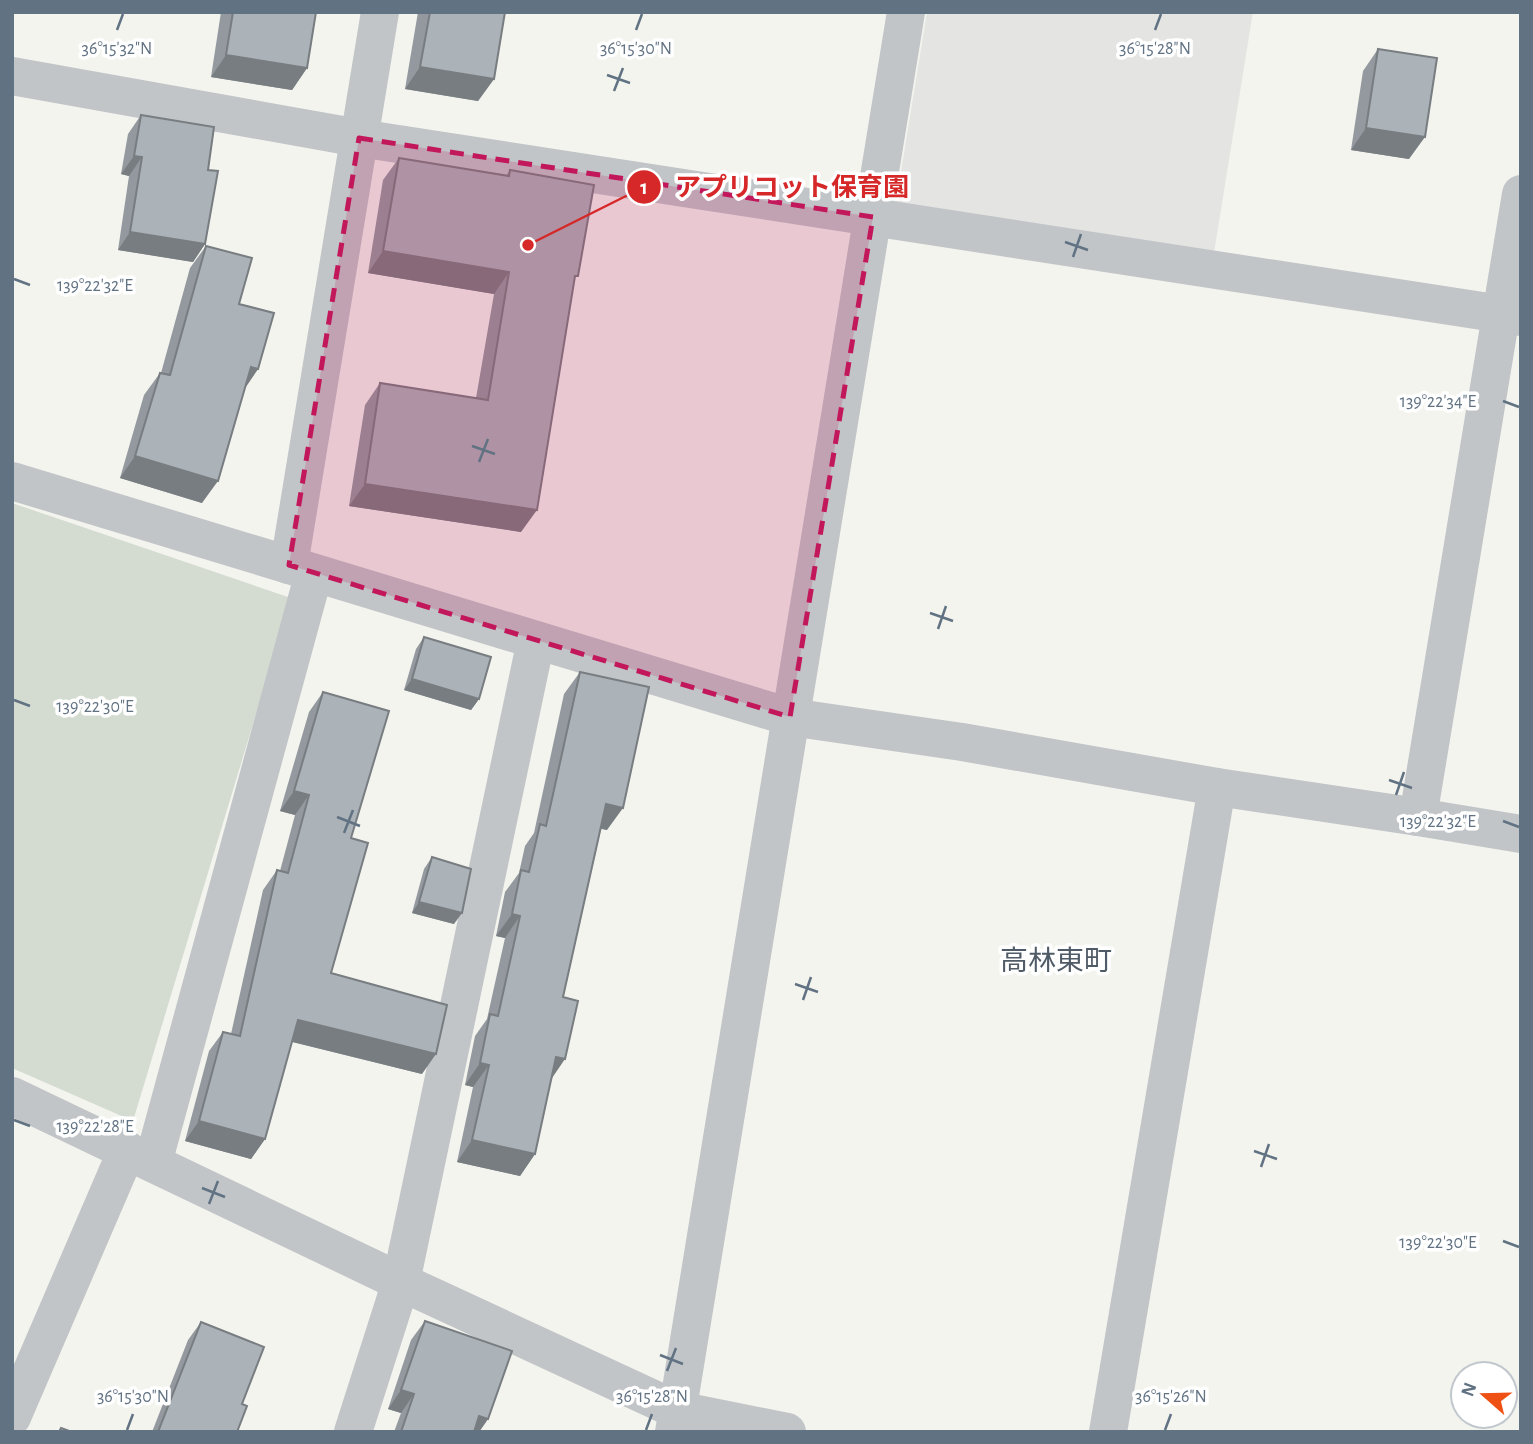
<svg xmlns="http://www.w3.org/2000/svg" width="1533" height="1444" viewBox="0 0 1533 1444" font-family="'Alegreya Sans','Noto Sans JP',sans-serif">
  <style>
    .built { fill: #e4e5e3 }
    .green { fill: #d4dbd0 }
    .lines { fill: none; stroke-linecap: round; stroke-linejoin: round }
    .minor { stroke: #c1c5c8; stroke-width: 38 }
    .wall { fill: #93999e }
    .shaded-wall { fill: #787d81 }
    .building { fill: #abb2b8; stroke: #787d81; stroke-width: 2 }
    .marked { fill: #c2185b; fill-opacity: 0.2; stroke: #c2185b; stroke-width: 5; stroke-dasharray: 14 9; stroke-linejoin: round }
    .ticks { fill: none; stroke: #617283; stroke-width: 2.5 }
    .labels { text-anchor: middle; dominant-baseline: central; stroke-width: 7; stroke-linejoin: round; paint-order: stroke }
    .quarter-label { font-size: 28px; fill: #4f5b67; stroke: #fff }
    .ticks-label { font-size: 18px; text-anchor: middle; fill: #617283; stroke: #fff; stroke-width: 7; stroke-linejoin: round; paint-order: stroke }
    .leader { fill: none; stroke: #d62828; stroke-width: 2.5 }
    .callout-dot { fill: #d62828; stroke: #fff; stroke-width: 2.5 }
    .mark-label { font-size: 21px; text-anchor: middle; font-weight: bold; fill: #fff }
    .callout-label { font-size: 26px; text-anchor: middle; font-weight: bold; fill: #d62828; stroke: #fff; stroke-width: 7; stroke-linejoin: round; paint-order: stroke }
  </style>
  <rect width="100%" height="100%" fill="#f4f4ef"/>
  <polygon class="built" points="927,12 1253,12 1214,253 896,202"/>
  <polygon class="green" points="12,503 291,598 133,1121 12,1068"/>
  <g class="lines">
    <g class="minor">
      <polyline points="12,76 359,138 1521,317"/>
      <polyline points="12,481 790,717 962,742 1217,787 1418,817 1521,834"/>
      <polyline points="289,565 380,12"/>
      <polyline points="1418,817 1521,194"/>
      <polyline points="12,1096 401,1282 677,1410 787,1432"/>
      <polyline points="153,1163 314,573"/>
      <polyline points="12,1417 127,1150"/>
      <polyline points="353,1432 401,1282 536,640"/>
      <polyline points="674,1432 906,12"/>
      <polyline points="1108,1432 1217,787"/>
    </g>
  </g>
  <g class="wall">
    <polygon points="221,12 316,12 307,68 292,90 211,77"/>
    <polygon points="418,12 505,12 494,79 478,101 405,89"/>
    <polygon points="1378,49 1409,159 1351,150 1363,71"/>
    <polygon points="141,115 208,170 205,244 193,262 118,250 129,176 121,174 128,134"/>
    <polygon points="399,158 506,176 510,170 574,282 521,532 349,506 365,405 380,383 476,398 494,294 368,273 383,180"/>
    <polygon points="206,246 239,304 258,369 245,388 202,503 120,478 144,395 160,373 161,373 190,268"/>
    <polygon points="424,637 479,699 471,710 404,690 416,649"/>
    <polygon points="580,672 607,830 601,829 563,997 552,1077 535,1154 520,1176 457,1162 473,1087 465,1085 475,1036 487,1019 505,938 496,936 505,892 519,873 525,846 534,833 564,694"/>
    <polygon points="323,692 351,838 331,973 422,1074 292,1042 265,1139 251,1159 185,1141 209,1051 223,1032 231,1034 263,890 277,870 280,871 295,815 280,811 309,712"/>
    <polygon points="432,857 454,924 412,913 424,869"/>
    <polygon points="425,1321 488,1419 479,1432 394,1432 401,1413 388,1409 411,1340"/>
    <polygon points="201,1322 242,1404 237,1432 152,1432 188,1340"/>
  </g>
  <g class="shaded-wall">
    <polygon points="226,55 307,68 292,90 211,77"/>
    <polygon points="420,67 494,79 478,101 405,89"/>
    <polygon points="1366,128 1425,137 1409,159 1351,150"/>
    <polygon points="134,156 142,157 129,176 121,174"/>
    <polygon points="130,232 205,244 193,262 118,250"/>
    <polygon points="383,251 509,272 494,294 368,273"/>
    <polygon points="251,367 258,369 243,391"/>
    <polygon points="135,456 218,481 202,503 120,478"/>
    <polygon points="365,484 537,510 521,532 349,506"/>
    <polygon points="412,679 479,699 471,710 404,690"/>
    <polygon points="294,791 309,795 295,815 280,811"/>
    <polygon points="606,804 623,808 607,830 591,826"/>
    <polygon points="419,902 462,913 454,924 412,913"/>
    <polygon points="512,914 520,916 505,938 496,936"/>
    <polygon points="298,1020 436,1054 422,1074 285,1040"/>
    <polygon points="556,1057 565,1059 550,1081"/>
    <polygon points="480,1063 489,1065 473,1087 465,1085"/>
    <polygon points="199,1121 265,1139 251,1159 185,1141"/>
    <polygon points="472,1140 535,1154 520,1176 457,1162"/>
    <polygon points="401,1390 414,1394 401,1413 388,1409"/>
    <polygon points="479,1416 488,1419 479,1432 468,1432"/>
  </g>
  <g class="building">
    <polygon points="233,12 316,12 307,68 226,55"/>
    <polygon points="430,12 505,12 494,79 420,67"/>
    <polygon points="1378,49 1437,58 1425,137 1366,128"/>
    <polygon points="141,115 214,127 208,170 218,171 205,244 130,232 142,157 134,156"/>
    <polygon points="399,158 509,176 510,170 594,185 578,276 575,276 537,510 365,484 380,383 488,400 509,272 383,251"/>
    <polygon points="206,246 252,258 239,304 274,313 258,369 251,367 218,481 135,456 160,373 170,375"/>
    <polygon points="424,637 491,657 479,699 412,679"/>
    <polygon points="580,672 649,687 623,808 606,804 563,997 578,1001 565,1059 556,1057 535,1154 472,1140 489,1065 480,1063 490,1014 498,1016 520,916 512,914 521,870 529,872 540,824 546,826"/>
    <polygon points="323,692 389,711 351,838 368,843 331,973 447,1005 436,1054 298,1020 265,1139 199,1121 223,1032 240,1036 277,870 288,873 309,795 294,791"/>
    <polygon points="432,857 471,869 462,913 419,902"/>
    <polygon points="425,1321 512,1351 488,1419 479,1416 474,1432 401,1432 414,1394 401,1390"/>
    <polygon points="201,1322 264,1347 242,1404 247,1406 237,1432 158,1432"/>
    <polygon points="61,1428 72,1432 59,1432"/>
  </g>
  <path class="marked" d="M359,138L873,217L790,717L289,565Z"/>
  <path class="ticks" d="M117,30L123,14M636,30L642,14M1155,30L1161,14M607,75L630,83M614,91L623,68M1065,242L1088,250M1073,257L1081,234M14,279L30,285M1503,401L1519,407M472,446L495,454M479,462L488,439M930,613L953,621M938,629L946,606M14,700L30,706M1389,780L1412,788M1396,795L1404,772M337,817L360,826M1503,821L1519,827M344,833L353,810M795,984L818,992M803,1000L811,977M14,1120L30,1126M1254,1151L1277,1159M1261,1167L1269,1144M202,1188L225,1197M209,1204L218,1181M1503,1241L1519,1247M660,1355L683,1364M667,1371L676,1348M127,1430L133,1414M646,1430L652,1414M1165,1430L1171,1414"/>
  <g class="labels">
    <g class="quarter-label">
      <text x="1056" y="962">高林東町</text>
    </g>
  </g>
  <g class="ticks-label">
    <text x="117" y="54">36°15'32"N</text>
    <text x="636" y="54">36°15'30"N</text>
    <text x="1155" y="54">36°15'28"N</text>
    <text x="95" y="291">139°22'32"E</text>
    <text x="1438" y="407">139°22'34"E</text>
    <text x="95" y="712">139°22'30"E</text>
    <text x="1438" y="827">139°22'32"E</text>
    <text x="95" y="1132">139°22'28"E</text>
    <text x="1438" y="1248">139°22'30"E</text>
    <text x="133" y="1402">36°15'30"N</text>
    <text x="652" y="1402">36°15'28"N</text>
    <text x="1171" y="1402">36°15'26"N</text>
  </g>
  <path class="leader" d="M528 245L644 187"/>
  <g class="callout-dot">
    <circle cx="528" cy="245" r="7"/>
    <circle cx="644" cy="187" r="18"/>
  </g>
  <g class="mark-label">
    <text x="644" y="194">1</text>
  </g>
  <g class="callout-label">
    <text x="792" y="196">アプリコット保育園</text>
  </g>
  <rect width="1533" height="1444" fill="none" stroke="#617283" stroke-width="28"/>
  <g transform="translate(1484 1395) rotate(290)"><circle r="33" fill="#ffffff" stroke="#c0c7cd" stroke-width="2"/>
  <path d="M0-5L12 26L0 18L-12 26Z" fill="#ef5114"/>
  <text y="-10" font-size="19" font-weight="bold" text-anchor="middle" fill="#617283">N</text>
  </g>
</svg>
